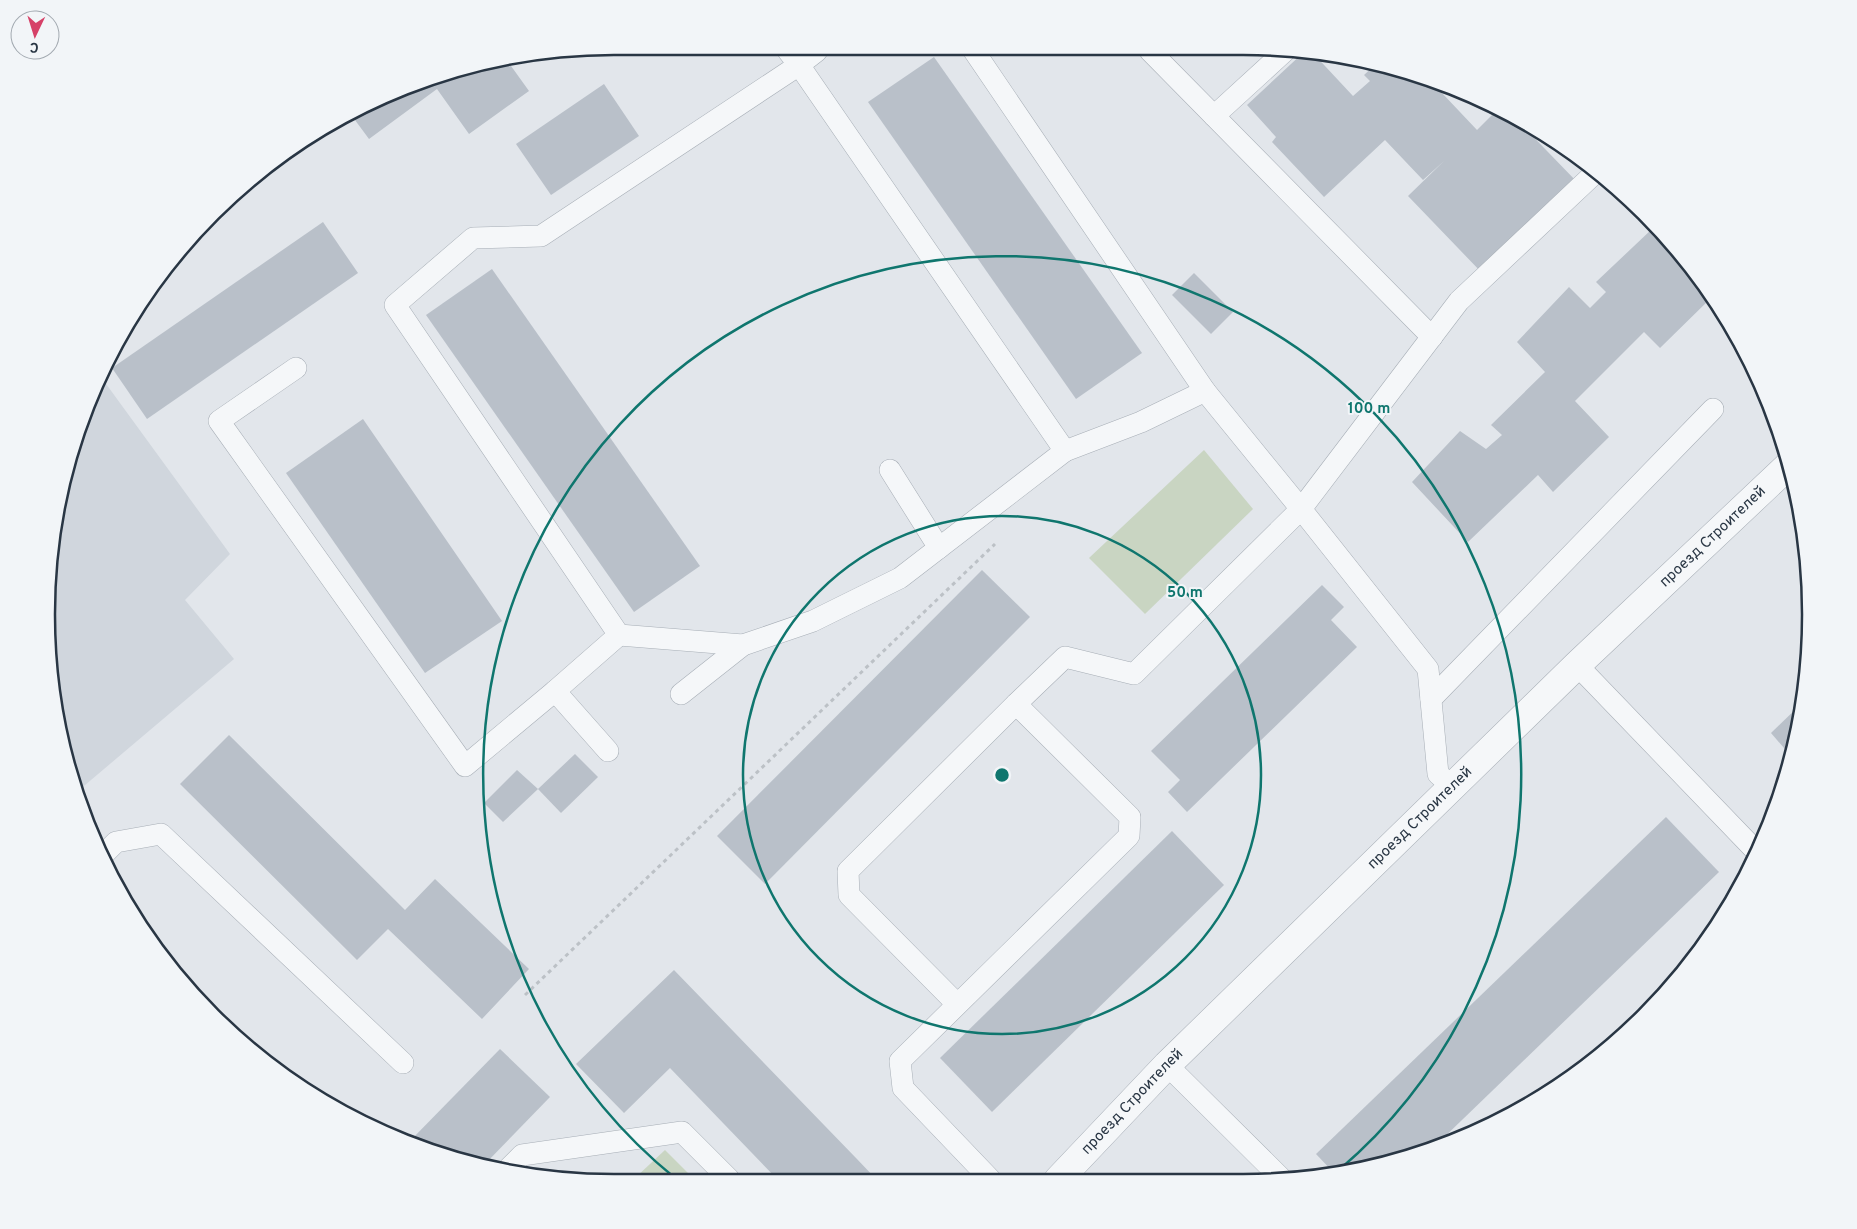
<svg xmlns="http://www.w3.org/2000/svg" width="1857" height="1229" viewBox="0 0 1857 1229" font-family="Overpass,sans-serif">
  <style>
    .built { fill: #d0d6dd }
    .green { fill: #c9d5c2 }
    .building { fill: #b9c0c9 }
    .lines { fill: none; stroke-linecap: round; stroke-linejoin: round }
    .service-casing { stroke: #a7aeb6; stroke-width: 22 }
    .minor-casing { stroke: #a7aeb6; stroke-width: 29 }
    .path { stroke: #bcc1c6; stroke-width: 3; stroke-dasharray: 4 4; stroke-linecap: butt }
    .service { stroke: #f5f7f9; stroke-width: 21 }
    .minor { stroke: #f5f7f9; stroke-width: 28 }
    .ring { fill: none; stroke: #0f766e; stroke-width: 2.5 }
    .labels { text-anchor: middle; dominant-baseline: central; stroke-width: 4; stroke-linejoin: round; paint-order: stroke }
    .street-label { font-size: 15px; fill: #293644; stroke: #f2f5f8 }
    .rim { fill: none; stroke: #293644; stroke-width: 2.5 }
    .centre { fill: #0f766e; stroke: #f2f5f8; stroke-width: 2.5 }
    .ring-label { font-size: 15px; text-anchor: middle; font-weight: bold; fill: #0f766e; stroke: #f2f5f8; stroke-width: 4; stroke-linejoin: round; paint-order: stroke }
  </style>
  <rect width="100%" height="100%" fill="#e2e6eb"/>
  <polygon class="built" points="101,377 230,554 185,600 234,659 78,791 66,761 47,652 47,577 57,503 89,397"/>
  <g class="green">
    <polygon points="1204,450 1253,509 1145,614 1089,558"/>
    <polygon points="665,1150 694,1179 635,1178"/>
  </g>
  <g class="building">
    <polygon points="1305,51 1311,51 1353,96 1370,81 1364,75 1377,63 1390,66 1448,88 1442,93 1477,130 1499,108 1520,123 1578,183 1483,274 1408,196 1444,161 1423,180 1385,140 1324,197 1272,142 1276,137 1247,105"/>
    <polygon points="934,57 1142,353 1076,399 868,102"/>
    <polygon points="506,59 529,91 469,134 437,89 369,139 352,116 432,76"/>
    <polygon points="604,84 639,136 551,195 516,144"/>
    <polygon points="323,222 358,273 147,419 112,368"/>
    <polygon points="1652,229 1700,280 1711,298 1660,348 1644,332 1575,401 1609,437 1553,492 1538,475 1468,542 1412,482 1460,431 1486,449 1502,435 1491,425 1545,372 1517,342 1569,287 1590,308 1606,292 1596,282"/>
    <polygon points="492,269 700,566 634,612 426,315"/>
    <polygon points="1194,273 1233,312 1211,334 1172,295"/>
    <polygon points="363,419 502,621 425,673 286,473"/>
    <polygon points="982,570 1030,617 765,884 717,836"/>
    <polygon points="1322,585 1344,607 1331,620 1357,647 1187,812 1168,792 1180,780 1151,751"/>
    <polygon points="1803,702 1795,735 1790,755 1771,733"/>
    <polygon points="229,735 405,910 435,879 529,969 482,1019 388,929 357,960 180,784"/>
    <polygon points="575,754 598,777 561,813 538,789"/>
    <polygon points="517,770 538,789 503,822 484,803"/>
    <polygon points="1666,817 1719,872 1434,1147 1389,1163 1334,1173 1316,1154"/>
    <polygon points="1172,831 1224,885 992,1112 940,1058"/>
    <polygon points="674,970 856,1158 877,1180 777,1179 670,1068 624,1113 576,1064"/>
    <polygon points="500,1049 550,1097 484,1165 432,1153 408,1143"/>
  </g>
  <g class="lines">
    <defs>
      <g id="service">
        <polyline points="788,51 799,65 817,51"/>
        <polyline points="974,51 1205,391"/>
        <polyline points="1150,51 1432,337"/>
        <polyline points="1214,116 1285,51"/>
        <polyline points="296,368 219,421 465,766 555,691 608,751"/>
        <polyline points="890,470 939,548"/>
        <polyline points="743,645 619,635 395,305 473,238 541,236 799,65 1065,451 1141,422 1205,391 1301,509 1134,674 1065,657 1016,704 1130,817 1129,836 900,1061 903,1088 991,1180"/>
        <polyline points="1577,665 1756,851"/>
        <polyline points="555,691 619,635"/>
        <polyline points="681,694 743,645 813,621 900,578 1065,451"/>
        <polyline points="1431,699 1713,409"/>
        <polyline points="1453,787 1438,774 1428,669 1301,509 1459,301 1595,173"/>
        <polyline points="104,854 116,842 161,834 403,1063"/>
        <polyline points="957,1004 849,895 848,871 1016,704"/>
        <polyline points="1167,1065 1284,1181"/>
        <polyline points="507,1170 522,1155 682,1132 729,1179"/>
      </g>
      <g id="minor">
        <path id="s1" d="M1058,1180L1167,1065L1577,665L1790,464"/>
      </g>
    </defs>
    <use href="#service" class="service-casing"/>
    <use href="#minor" class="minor-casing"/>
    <polyline class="path" points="525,995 995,544"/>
    <use href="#service" class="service"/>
    <use href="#minor" class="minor"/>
  </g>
  <g class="ring">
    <circle cx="1002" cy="775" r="259"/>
    <path d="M675 1178A519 519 0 1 1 1339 1170"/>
  </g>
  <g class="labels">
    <g class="street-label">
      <text stroke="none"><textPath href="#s1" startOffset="918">проезд Строителей</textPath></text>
      <text stroke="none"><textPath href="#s1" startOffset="512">проезд Строителей</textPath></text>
      <text stroke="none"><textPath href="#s1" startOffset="108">проезд Строителей</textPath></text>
    </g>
  </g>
  <path d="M0 0H1857V1229H0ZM614 55H1243A559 559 0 0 1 1802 614V615A559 559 0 0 1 1243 1174H614A559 559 0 0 1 55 615V614A559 559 0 0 1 614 55Z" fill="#f2f5f8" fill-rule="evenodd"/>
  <path class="rim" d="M614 55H1243A559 559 0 0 1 1802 614V615A559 559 0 0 1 1243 1174H614A559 559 0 0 1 55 615V614A559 559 0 0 1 614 55Z"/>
  <circle cx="1002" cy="775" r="8" class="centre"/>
  <g class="ring-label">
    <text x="1369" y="413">100 m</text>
    <text x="1185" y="597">50 m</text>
  </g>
  <g transform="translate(35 35) rotate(184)"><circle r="24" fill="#f2f5f8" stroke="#a2a9b0"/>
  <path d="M0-4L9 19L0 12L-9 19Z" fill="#d64168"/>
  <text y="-8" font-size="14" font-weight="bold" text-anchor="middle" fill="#293644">С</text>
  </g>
</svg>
